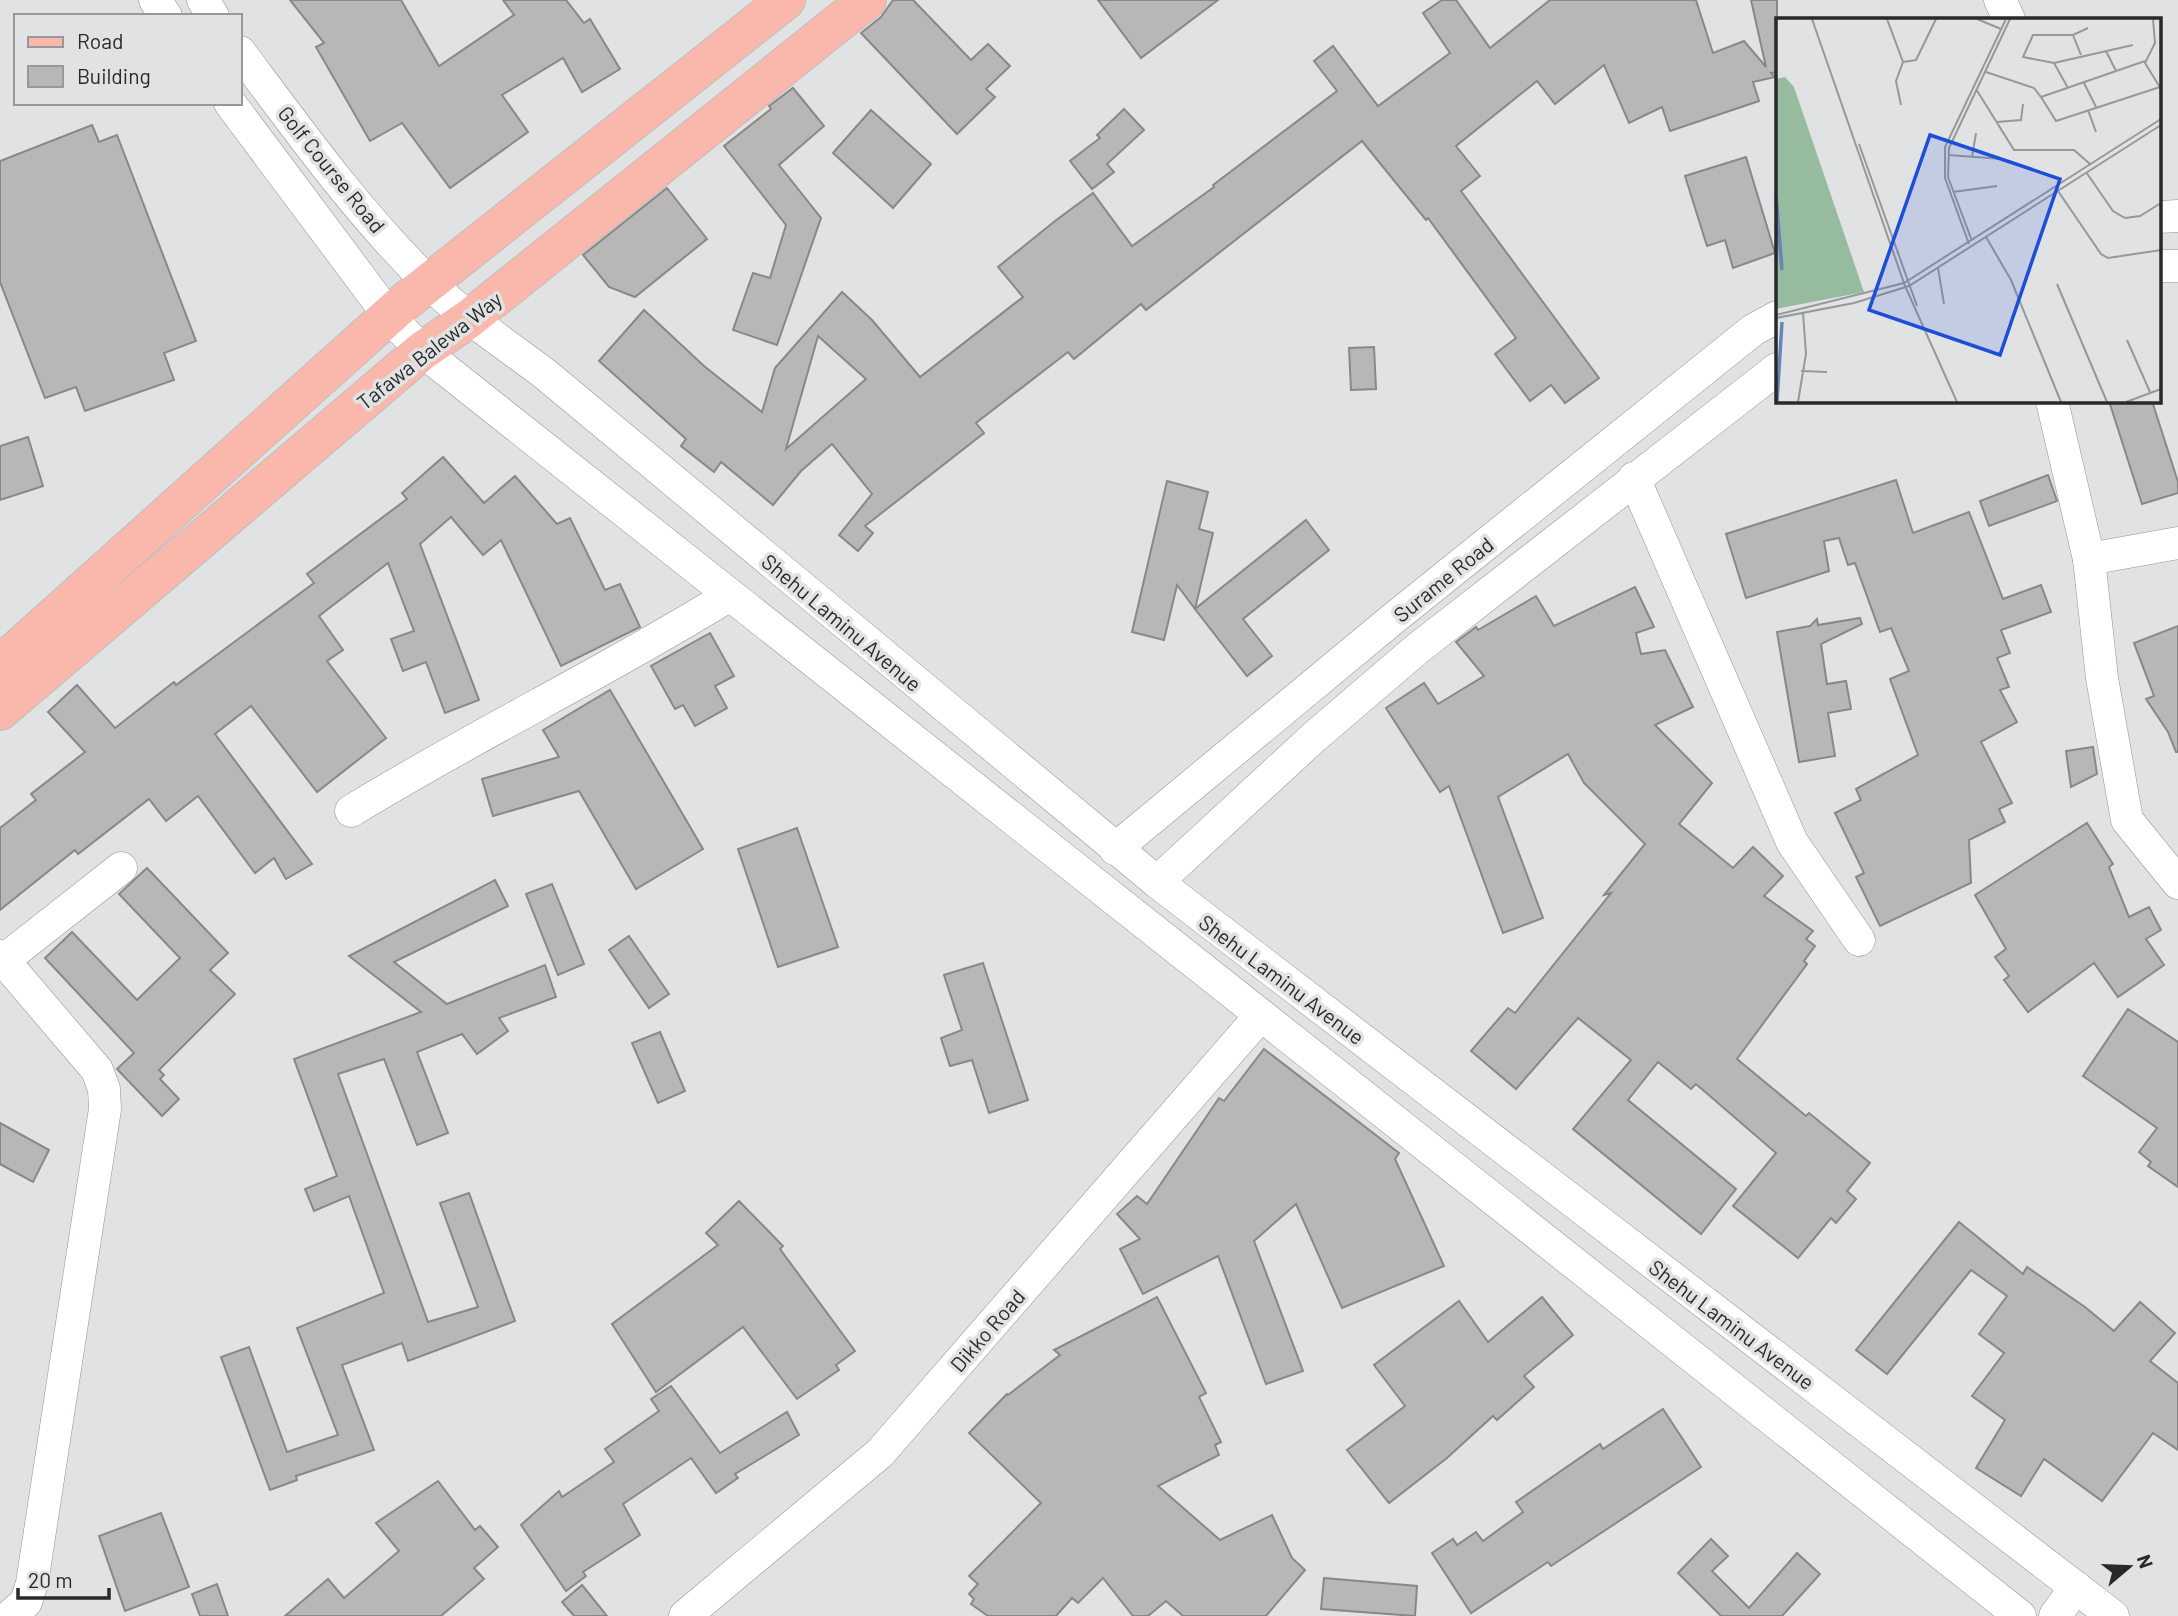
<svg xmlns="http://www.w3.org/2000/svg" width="2178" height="1616" viewBox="0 0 2178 1616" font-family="Barlow,sans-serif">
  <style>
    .building { fill: #b9b7b6; stroke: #898887; stroke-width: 2; fill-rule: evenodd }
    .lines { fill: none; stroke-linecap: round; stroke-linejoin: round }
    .minor-casing { stroke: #919293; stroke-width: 33 }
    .major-casing { stroke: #bebfbf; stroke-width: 40 }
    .minor { stroke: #fff; stroke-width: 32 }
    .major { stroke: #fab8ac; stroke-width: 38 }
    .labels { text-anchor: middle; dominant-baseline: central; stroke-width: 7; stroke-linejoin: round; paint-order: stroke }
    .street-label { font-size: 21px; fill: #282929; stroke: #e1e2e4 }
    .inset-river { fill: none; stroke: #6587b8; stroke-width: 3.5 }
    .inset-road { fill: none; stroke: #979899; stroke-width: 2 }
    .view { fill: #1d4ed8; fill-opacity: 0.15; stroke: #1d4ed8; stroke-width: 3.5 }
    .inset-edge { fill: none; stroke: #282929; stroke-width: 3.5 }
  </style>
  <rect width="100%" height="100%" fill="#e1e2e4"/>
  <g class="building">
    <polygon points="290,0 401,0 439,66 514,15 503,0 566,0 584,23 590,19 620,69 582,92 563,58 502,95 528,132 450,188 402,123 370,141 316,47 324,43"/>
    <polygon points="893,0 913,0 971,60 988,44 1010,66 986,89 995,97 957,134 861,33 881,17"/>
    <polygon points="1098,0 1218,0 1141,58"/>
    <path d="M1442,0H1456L1490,48L1550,0H1696L1713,53L1744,41L1766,67L1751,0H1777V72L1771,73L1775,77L1753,82L1759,101L1670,131L1662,107L1629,123L1604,65L1555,104L1537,81L1456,146L1480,176L1461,191L1599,378L1565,403L1551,385L1530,401L1495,354L1516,338L1428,218L1426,220L1362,141L1146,310L1141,304L1074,359L1068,352L976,423L984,433L865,526L873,533L858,551L839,535L872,494L832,444L801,471L773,505L721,462L714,472L681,446L686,439L599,361L644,310L704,366L762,412L775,368L842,292L872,320L920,377L1023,297L998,267L1055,221L1093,193L1132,246L1214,187L1213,185L1337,91L1314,61L1333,46L1378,106L1450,53L1423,13ZM818,336L866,379L786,449Z"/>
    <polygon points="793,88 824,126 779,165 821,218 777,345 733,330 753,273 770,278 786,225 724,146 771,109 769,106"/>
    <polygon points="1124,109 1144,130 1107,164 1114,172 1092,189 1070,161 1100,138 1097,135"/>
    <polygon points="871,110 931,164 893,208 833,153"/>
    <polygon points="92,125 99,142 117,135 196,341 164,353 174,380 85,411 76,387 45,398 0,282 0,161"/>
    <polygon points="1746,157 1775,253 1733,268 1725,240 1707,246 1685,176"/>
    <polygon points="667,188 707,239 635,297 609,287 583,255"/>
    <polygon points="1374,347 1376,389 1351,390 1349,348"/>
    <polygon points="2109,401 2152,401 2178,482 2178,493 2142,504"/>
    <polygon points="28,437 43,486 0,500 0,446"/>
    <polygon points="443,457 484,503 515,476 557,524 570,518 605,590 620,584 640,627 561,666 501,540 483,555 451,517 420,544 479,700 445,713 426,662 403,671 391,639 414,631 388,563 319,616 343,650 327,661 386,738 317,792 251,706 215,734 312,864 286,879 274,858 255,873 198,796 166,821 149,799 78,854 75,850 0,910 0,828 36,800 31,794 85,752 48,712 77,685 115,728 174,682 176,685 314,583 307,574 407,499 402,493"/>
    <polygon points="2048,475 2057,501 1989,526 1980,501"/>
    <polygon points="1896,480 1913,533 1969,512 2003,599 2041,585 2051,612 2001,630 2010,653 1997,658 2009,687 2000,690 2017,722 1981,742 2012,803 1999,809 2005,822 1969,840 1971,883 1880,926 1856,877 1864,873 1835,813 1861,800 1856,789 1918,755 1890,679 1909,671 1891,628 1880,632 1855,563 1848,565 1839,538 1824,541 1829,571 1746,598 1726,534"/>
    <polygon points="1167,481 1208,492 1199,529 1213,533 1195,609 1177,585 1164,640 1132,632"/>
    <polygon points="1306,520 1329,550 1243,619 1272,656 1247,676 1195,609"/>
    <polygon points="1635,587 1654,627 1636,633 1641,654 1665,650 1693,707 1655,725 1712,783 1679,824 1733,868 1753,847 1783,876 1764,896 1813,931 1806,939 1815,946 1804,961 1807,964 1737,1059 1806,1116 1809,1113 1870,1163 1847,1191 1856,1199 1836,1223 1831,1218 1798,1258 1733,1206 1776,1153 1696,1084 1691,1089 1658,1062 1628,1100 1736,1189 1701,1234 1573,1129 1631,1060 1578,1018 1516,1089 1471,1051 1508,1008 1515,1013 1611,893 1604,895 1645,844 1584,783 1568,754 1498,797 1543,918 1503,933 1449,786 1440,792 1386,708 1424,683 1438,704 1484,676 1456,642 1476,627 1478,630 1536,596 1554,626"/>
    <polygon points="1860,618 1862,624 1821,644 1827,684 1846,681 1851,709 1828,713 1835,756 1799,762 1777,632 1810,626 1817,619 1818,625"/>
    <polygon points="2178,626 2178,752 2176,752 2168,732 2146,699 2154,696 2134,643"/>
    <polygon points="710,633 734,676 715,686 727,708 695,726 683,705 675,709 651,666"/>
    <polygon points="610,690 703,849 636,889 579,791 493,816 482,779 559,757 543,730"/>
    <polygon points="2093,747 2097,774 2071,787 2066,751"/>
    <polygon points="2087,823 2113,864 2109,867 2129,917 2149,907 2161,930 2146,939 2164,965 2118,997 2094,963 2028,1012 2004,980 2009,976 1995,957 2006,949 1975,895"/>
    <polygon points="797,828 838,947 778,967 738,849"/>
    <polygon points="147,868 228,953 210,970 235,994 159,1070 164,1075 160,1079 179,1099 162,1116 117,1069 134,1053 45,958 72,932 137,1000 180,958 119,894"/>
    <polygon points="495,880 508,906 394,962 447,1004 545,965 556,997 499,1018 508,1031 477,1054 462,1034 417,1052 448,1133 417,1145 384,1059 338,1074 428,1322 478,1307 440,1203 469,1193 515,1321 408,1361 402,1343 342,1365 374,1450 296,1476 297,1480 270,1490 221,1357 249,1347 287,1452 338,1435 297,1328 384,1293 349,1196 314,1211 305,1189 337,1176 294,1059 421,1012 349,956"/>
    <polygon points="552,884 584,964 558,975 526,894"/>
    <polygon points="629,936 669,994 649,1008 609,950"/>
    <polygon points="983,963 1028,1100 989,1113 972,1060 950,1066 941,1038 962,1030 944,975"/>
    <polygon points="2128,1009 2178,1042 2178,1187 2148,1166 2151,1162 2139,1152 2157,1128 2083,1076"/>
    <polygon points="660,1032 685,1091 658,1103 632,1043"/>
    <polygon points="1264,1049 1399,1153 1395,1159 1444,1266 1342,1308 1296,1204 1254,1241 1303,1371 1266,1384 1218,1256 1143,1294 1120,1249 1140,1239 1117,1214 1137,1196 1147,1204 1219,1098 1224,1101"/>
    <polygon points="0,1123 49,1150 33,1182 0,1164"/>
    <polygon points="739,1201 783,1246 780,1249 855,1351 836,1365 839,1370 797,1399 743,1327 656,1392 612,1324 718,1245 706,1233"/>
    <polygon points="1959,1222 2023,1274 2027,1267 2085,1307 2114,1331 2140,1302 2175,1333 2150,1361 2178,1383 2178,1450 2153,1433 2102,1501 2044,1459 2021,1496 1976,1468 2005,1420 1972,1396 2004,1353 1979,1334 2007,1296 1971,1270 1887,1374 1856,1350"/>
    <polygon points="1157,1297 1206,1393 1199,1397 1221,1442 1215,1445 1219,1455 1158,1486 1220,1540 1272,1515 1292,1558 1305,1570 1266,1616 1183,1616 1166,1601 1148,1616 1133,1616 1103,1578 1078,1603 1072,1598 1056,1616 988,1616 971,1604 974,1599 969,1594 978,1584 969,1576 1041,1503 969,1433 1007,1394 1008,1395 1060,1355 1054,1350"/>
    <polygon points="1542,1297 1573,1335 1524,1376 1534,1387 1497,1420 1493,1416 1447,1458 1389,1503 1347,1450 1405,1406 1374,1365 1459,1301 1488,1342"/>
    <polygon points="671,1386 720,1453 787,1412 799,1435 735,1474 738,1478 716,1493 691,1458 623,1504 640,1535 583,1572 586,1576 566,1591 521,1525 559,1491 562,1497 614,1462 605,1449 659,1411 651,1399"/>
    <polygon points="1663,1409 1701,1467 1551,1566 1548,1562 1471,1613 1432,1553 1453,1539 1457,1545 1476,1532 1483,1541 1523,1512 1516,1502 1600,1444 1603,1449"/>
    <polygon points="438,1481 475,1530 480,1526 498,1547 474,1568 484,1579 441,1616 285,1616 328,1579 344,1598 399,1551 376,1523"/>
    <polygon points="161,1513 189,1587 125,1611 99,1536"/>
    <polygon points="1711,1539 1728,1556 1712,1571 1749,1608 1797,1553 1820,1574 1782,1616 1721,1616 1678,1573"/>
    <polygon points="1324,1578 1417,1586 1415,1616 1321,1609"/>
    <polygon points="217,1584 228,1616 200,1616 192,1594"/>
    <polygon points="582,1585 607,1616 574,1616 562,1602"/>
  </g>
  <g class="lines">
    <defs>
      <g id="minor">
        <polyline points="155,0 166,16"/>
        <polyline points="203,0 213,16"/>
        <polyline points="2000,0 2009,19"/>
        <path d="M240,52C299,131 357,212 428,282C463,316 505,344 545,374L1157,882L2113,1616"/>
        <polyline points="230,103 389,316 422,351 2020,1616"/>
        <polyline points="2159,217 2178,216"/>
        <polyline points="2159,266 2178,266"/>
        <polyline points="2052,401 2089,559 2102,678 2127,820 2178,883"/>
        <polyline points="1634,478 1792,842 1859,940"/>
        <polyline points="2089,559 2178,543"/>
        <path d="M351,811C475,735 606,672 730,595"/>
        <polyline points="1115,849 1394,618 1753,330 1777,317"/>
        <polyline points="1157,882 1313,738 1417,649 1777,369"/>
        <polyline points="0,956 97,1070 104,1089 105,1109 32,1583 26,1602 10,1616"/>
        <polyline points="4,960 121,868"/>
        <polyline points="685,1616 880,1453 1261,1015"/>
        <polyline points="2055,1616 2076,1587"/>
      </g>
      <g id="major">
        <polyline points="0,665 402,304 786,0"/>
        <polyline points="0,711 422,351 470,318 867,0"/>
      </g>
    </defs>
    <use href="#minor" class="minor-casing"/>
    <use href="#major" class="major-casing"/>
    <use href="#minor" class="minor"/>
    <use href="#major" class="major"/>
  </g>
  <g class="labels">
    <g class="street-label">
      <text transform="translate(332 169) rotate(51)">Golf Course Road</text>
      <text transform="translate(429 350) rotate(-38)">Tafawa Balewa Way</text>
      <text transform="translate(1443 579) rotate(-39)">Surame Road</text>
      <text transform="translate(842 622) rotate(40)">Shehu Laminu Avenue</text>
      <text transform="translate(1282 979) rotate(37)">Shehu Laminu Avenue</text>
      <text transform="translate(1732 1324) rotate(37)">Shehu Laminu Avenue</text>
      <text transform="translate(987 1330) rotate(-49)">Dikko Road</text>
    </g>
  </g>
  <g transform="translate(1776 18)">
    <rect width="385" height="385" fill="#e1e2e4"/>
    <path d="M9,59L18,69L88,274L0,291V61Z" fill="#96bb9e"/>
    <path class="inset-river" d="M0,177L6,252M1,384L6,304"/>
    <path class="inset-road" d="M36,1L129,268L181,384M111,1L127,44M201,1L225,11M377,1L379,25L369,45L385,71M312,10L297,17H257L247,39L278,45L357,27M297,17L305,37M330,33L340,53M127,44L140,42L160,1M278,45L292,70M210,54L258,70L265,79L369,43M308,65L320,89M200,71L238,132H298L314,146M265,79L280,103L384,69M125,87L120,63L127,44M312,92L320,114M221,104L245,102L247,86M83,126L141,288M172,137L226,141M196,139L200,115M310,154L337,193L349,200L364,198L385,185M282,173L325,236L332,240L385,232M177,174L221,168M210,219L235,262L285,384M196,223L172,159L173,130L234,1M193,226L169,160V129L230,1M162,250L168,286M281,266L331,384M0,297L128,265L385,101M0,300L78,285L133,268L385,107M351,322L374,374M25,353L51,354M22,384L30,336L27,295M350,384L385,371"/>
    <path class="view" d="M154,117L284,161L224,337L93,292Z"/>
    <rect width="385" height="385" class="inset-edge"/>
  </g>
  <rect x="14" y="14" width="228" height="91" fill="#e1e2e4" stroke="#979899" stroke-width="2"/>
  <rect x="28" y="37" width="35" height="10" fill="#fab8ac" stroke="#979899" stroke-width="2"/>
  <text x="77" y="49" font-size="21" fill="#282929">Road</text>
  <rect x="28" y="66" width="35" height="21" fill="#b9b7b6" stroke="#979899" stroke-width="2"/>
  <text x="77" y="84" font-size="21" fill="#282929">Building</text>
  <g transform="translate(2129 1567) rotate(71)" stroke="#e1e2e4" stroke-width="5" paint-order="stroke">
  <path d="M0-5L12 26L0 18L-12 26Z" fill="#282929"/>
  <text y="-10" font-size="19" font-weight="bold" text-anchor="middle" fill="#282929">N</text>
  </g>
  <path d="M18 1588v10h91v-10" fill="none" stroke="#282929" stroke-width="3.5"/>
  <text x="28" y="1588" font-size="21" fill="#282929" stroke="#e1e2e4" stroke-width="5" paint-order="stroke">20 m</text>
</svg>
